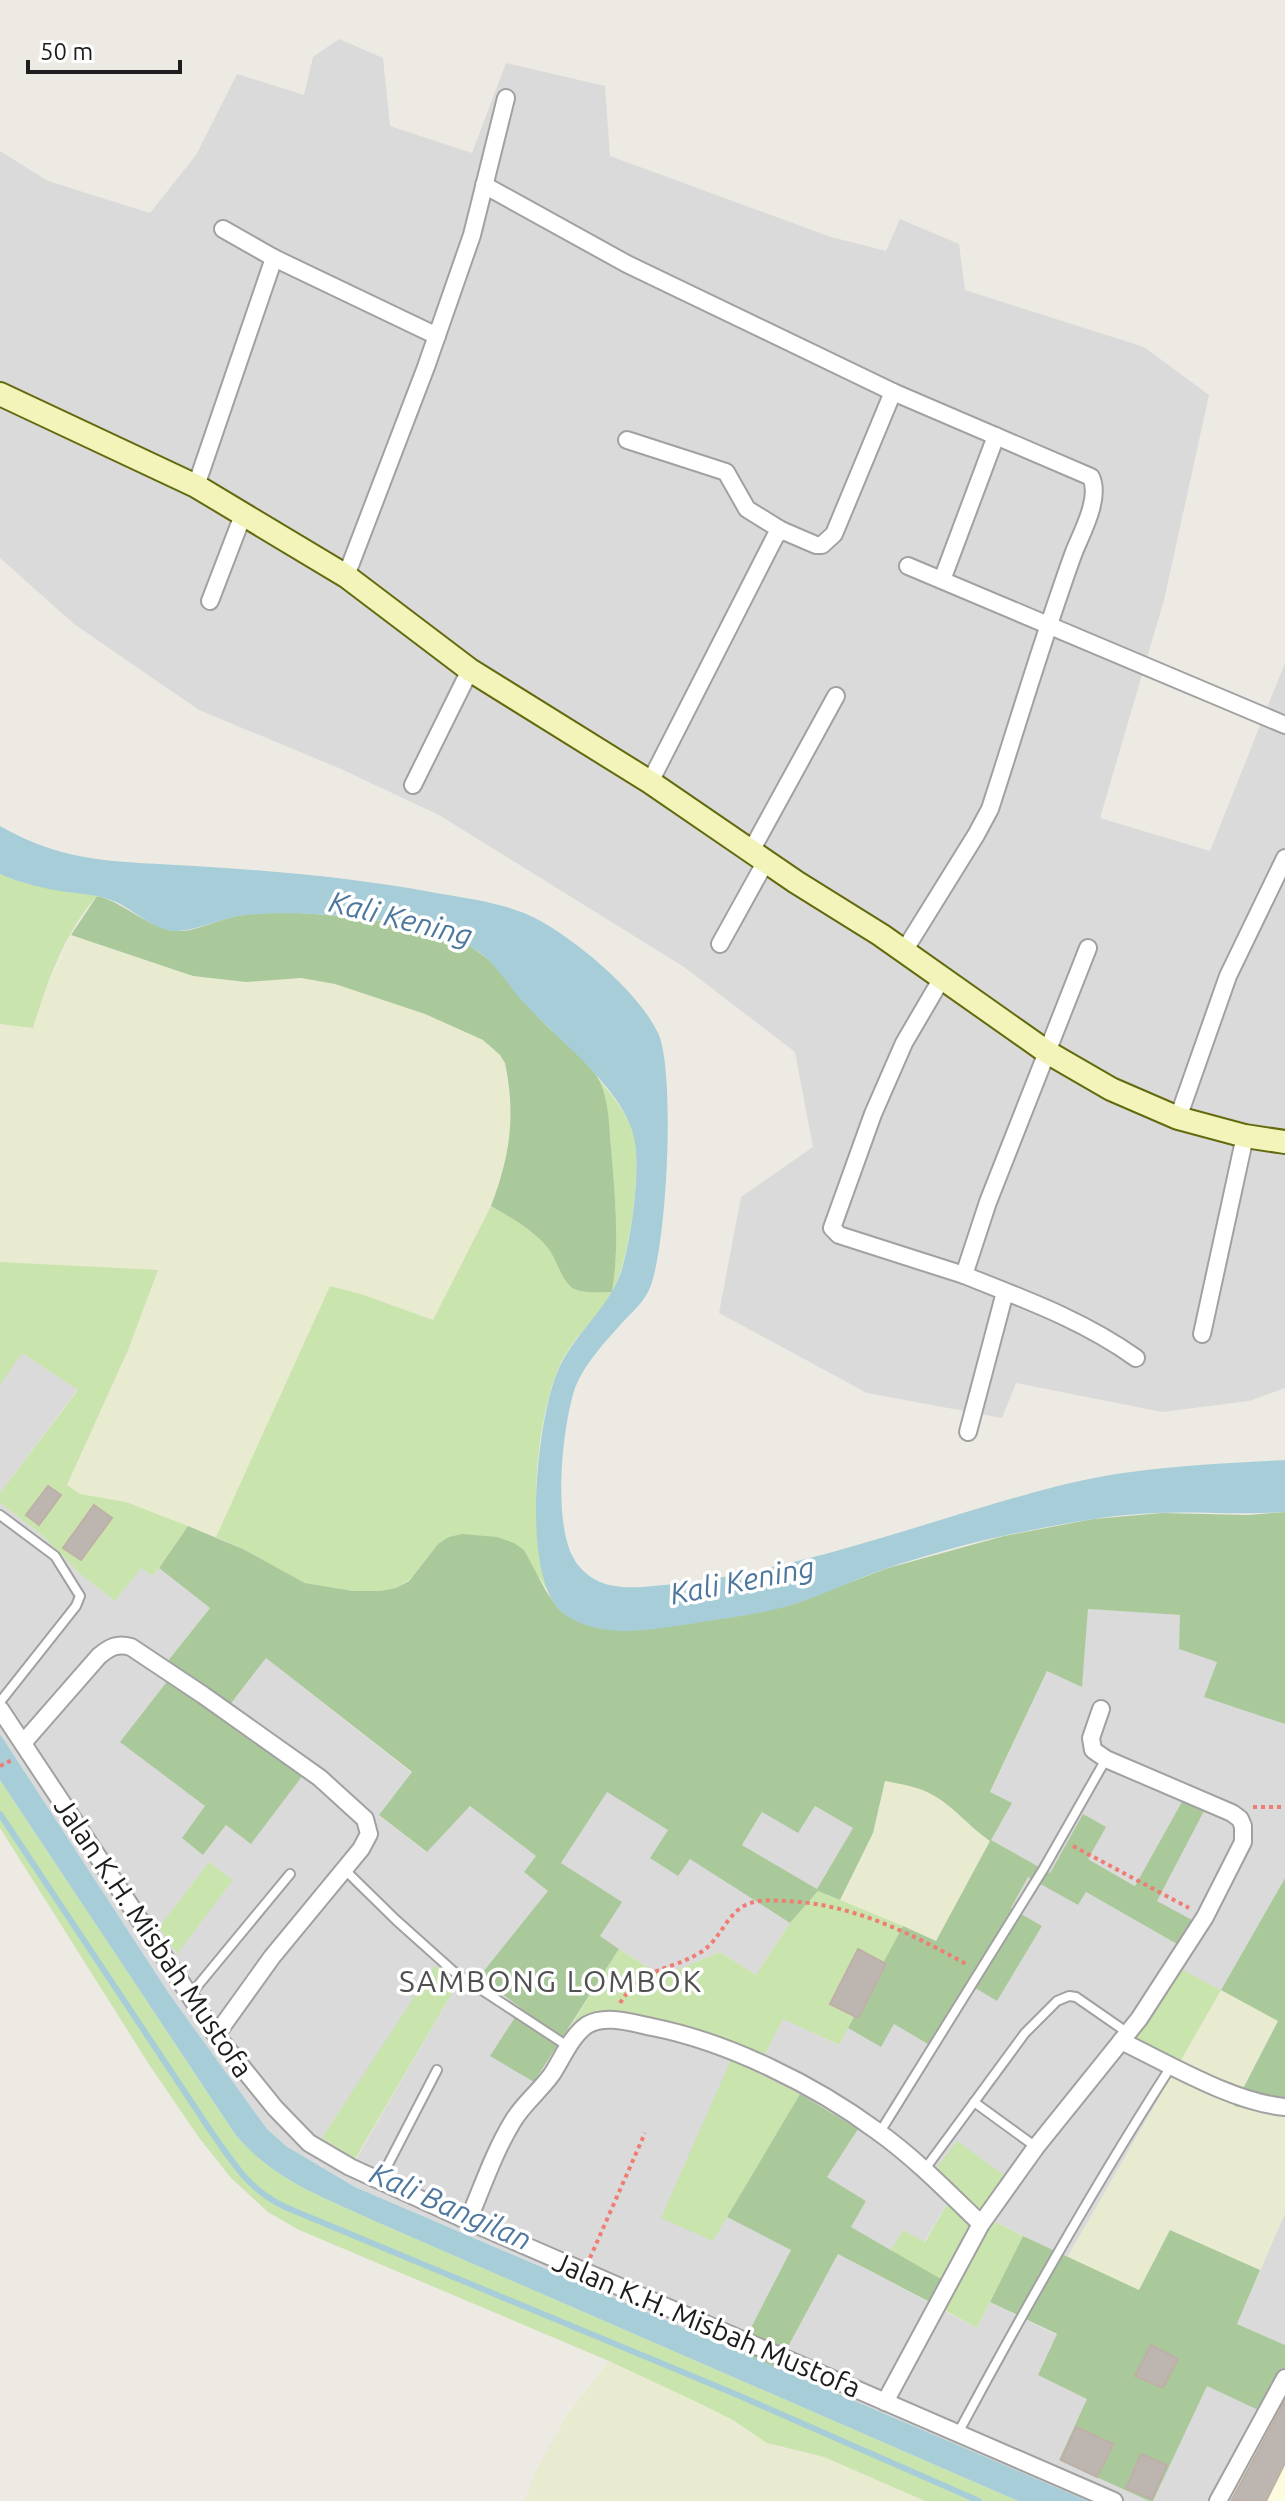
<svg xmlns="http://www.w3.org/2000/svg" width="1285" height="2501" viewBox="0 0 1285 2501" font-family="Ubuntu,sans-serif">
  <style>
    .residential { fill: #dbdada; fill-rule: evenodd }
    .education { fill: #fcfbdd }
    .farmland { fill: #e9ebd0 }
    .grass { fill: #c9e4ad }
    .forest { fill: #aac99b; fill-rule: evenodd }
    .water { fill: #a7ced8 }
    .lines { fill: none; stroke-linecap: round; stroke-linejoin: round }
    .stream { stroke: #a7ced8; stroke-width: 6 }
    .building { fill: #bdb5b0; stroke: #beb0a7; stroke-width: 2 }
    .lane-casing { stroke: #a1a1a1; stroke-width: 12 }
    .street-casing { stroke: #a1a1a1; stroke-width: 20 }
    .secondary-casing { stroke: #626a0d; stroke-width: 26 }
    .path { stroke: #ee7d73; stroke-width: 4; stroke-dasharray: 4 4; stroke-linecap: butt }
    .lane { stroke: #fff; stroke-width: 8 }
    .street { stroke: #fff; stroke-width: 16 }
    .secondary { stroke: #f2f4ba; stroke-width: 22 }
    .labels { text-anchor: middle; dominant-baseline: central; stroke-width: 7; stroke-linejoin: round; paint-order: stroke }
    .street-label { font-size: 28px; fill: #1d1d1d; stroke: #fff }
    .water-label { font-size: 30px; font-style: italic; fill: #4e779d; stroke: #fff }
    .neighbourhood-label { font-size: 30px; letter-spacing: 2px; fill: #505050; stroke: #fff }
  </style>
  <rect width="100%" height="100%" fill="#edeae3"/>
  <g class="residential">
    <polygon points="339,39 383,58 390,126 472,153 506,63 605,86 610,156 831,237 886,251 900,219 959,244 965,290 1144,347 1209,395 1164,600 1100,818 1210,851 1285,663 1285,1388 1249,1401 1162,1412 1016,1383 1002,1418 867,1393 719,1313 741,1197 813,1147 795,1052 684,967 439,815 341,769 199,710 74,624 0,558 0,151 48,181 150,213 196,155 237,74 304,95 313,57"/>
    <polygon points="21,1352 78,1389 0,1493 0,1385"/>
    <path d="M0,1503L43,1536L79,1573L115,1601L141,1567L153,1576L159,1568L210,1608L167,1662L205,1807L204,1854L226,1825L251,1843L222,1715L266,1658L412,1773L379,1815L426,1852L470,1806L536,1856L549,1891L479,1977L521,2008L491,2056L535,2082L577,2021L584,2016L604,2012L662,2020L696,2030L737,2046L713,2241L727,2217L792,2250L739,2351L355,2187L286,2146L267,2129L170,1995L0,1734ZM209,1862L233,1880L176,1953L160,1926ZM458,1983L356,2159L323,2138Z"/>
    <polygon points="1088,1609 1181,1615 1217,1662 1205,1697 1285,1724 1285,1878 1221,1990 1179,1969 1134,2038 1181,2060 1067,2258 990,2219 957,2187 924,2242 903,2230 891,2250 850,2227 866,2201 827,2177 833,2113 756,2072 783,2018 838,2045 848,2028 881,2046 894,2024 967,1983 1041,1927 1011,1908 1028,1876 1078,1905 1086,1892 1177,1944 1157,1901 1203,1811 1183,1801 1136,1886 1088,1859 1084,1814 1050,1873 991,1840 990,1793 1047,1671 1082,1686"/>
    <polygon points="607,1791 668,1830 650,1858 690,1858 790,1923 756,1975 720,1952 662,1976 600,1937 561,1863"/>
    <polygon points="815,1806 853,1828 817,1889 742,1845 762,1812"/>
    <polygon points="1285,2213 1285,2345 1237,2324"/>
    <polygon points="838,2254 977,2328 990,2302 1057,2335 1088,2399 1059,2460 1149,2501 1088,2501 776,2369"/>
    <polygon points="1207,2385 1271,2416 1228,2501 1153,2501"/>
  </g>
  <polygon class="education" points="1276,2407 1285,2412 1285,2501 1228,2501"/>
  <g class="farmland">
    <polygon points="71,935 193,976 246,982 301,978 335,984 425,1014 483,1040 501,1055 505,1063 511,1116 510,1146 506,1164 491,1206 433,1320 393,1305 330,1286 216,1537 126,1502 80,1494 67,1486 128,1350 158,1271 0,1262 0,1024 33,1027 43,995"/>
    <polygon points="885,1781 912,1786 930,1793 944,1802 979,1834 991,1840 936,1941 840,1900 873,1833"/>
    <polygon points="1221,1990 1278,2020 1234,2105 1285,2117 1285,2213 1260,2270 1171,2230 1139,2290 1067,2258"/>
    <polygon points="609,2361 720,2413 755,2436 779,2447 824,2457 925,2501 524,2501 536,2471 566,2416"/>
  </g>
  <g class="grass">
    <path d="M0,874C31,888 65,889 97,896C65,932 47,982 33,1028L0,1024Z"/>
    <path d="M599,1079C612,1096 629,1115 634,1136C642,1169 629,1263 612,1292C597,1319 571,1339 559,1367C533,1429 525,1547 557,1607L540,1578L462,1534L438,1544L409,1580L396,1588L380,1591H353L305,1583L243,1549L216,1537L330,1286L361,1294L433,1320L491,1206C510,1217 533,1230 547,1247C557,1259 561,1281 574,1289C585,1294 601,1292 612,1292C619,1248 616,1205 612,1160C610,1132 608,1106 599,1079Z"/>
    <polygon points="0,1262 158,1270 128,1350 67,1485 80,1494 126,1502 188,1526 153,1576 141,1568 115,1601 79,1573 43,1536 0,1503 0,1493 78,1390 22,1353 0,1385"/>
    <path d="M0,1780L235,2134C272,2179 319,2195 370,2219L1018,2501H925L824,2457L767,2443L731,2419L701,2404L609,2361L297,2229L268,2212L231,2178L200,2139L150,2066L0,1828Z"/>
    <polygon points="209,1862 233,1880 177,1954 159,1927"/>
    <path d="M818,1891L903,1926L839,2045L783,2019L756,2072L800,2094L713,2241L661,2218L737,2046C705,2032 615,2000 583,2016C578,2019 574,2025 569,2029L619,1949L662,1976L720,1952L756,1975L790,1923Z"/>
    <polygon points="435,1965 458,1983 355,2159 322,2138"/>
    <polygon points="1179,1968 1221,1990 1181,2060 1133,2038"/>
    <polygon points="957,2141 1016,2184 990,2219 1023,2236 977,2328 941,2308 891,2250 903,2230 925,2242 957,2187 937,2167"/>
  </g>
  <g class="forest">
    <path d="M97,896C127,903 150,931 180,931C198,931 224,917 244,915C281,910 323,914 359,918C407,924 459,929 494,965C511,982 525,1003 541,1020C559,1040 589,1057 600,1082C609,1102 609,1126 611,1147C615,1196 620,1243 612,1292C601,1292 585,1294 574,1289C561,1281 557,1259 547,1247C533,1230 510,1217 491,1206C510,1156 516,1117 505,1063L500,1055L483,1040L425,1014L335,984L301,978L246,982L193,976L71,935Z"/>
    <path d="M1285,1512V1724L1204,1697L1217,1662L1179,1649L1180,1615L1088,1609L1082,1687L1047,1671L990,1792L1012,1803L991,1840L1050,1873L1083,1814L1106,1827L1088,1859L1135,1886L1183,1800L1204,1811L1157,1901L1192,1920L1177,1944L1086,1892L1078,1905L1028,1877L1011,1908L1042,1926L997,2001L967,1983L928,2044L894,2024L881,2047L848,2028L903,1926L936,1941L990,1841C969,1827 952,1804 929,1793C915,1786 900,1784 885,1781L873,1833L840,1900L818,1891L790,1923L690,1859L678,1876L650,1858L668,1830L607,1792L561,1863L622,1902L600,1936L619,1949L534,2082L490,2056L521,2008L479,1977L548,1891L524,1872L536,1856L470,1806L427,1852L379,1815L412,1772L266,1658L222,1715L303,1775L251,1844L226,1825L203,1855L182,1838L205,1806L120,1742L176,1670L167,1662L210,1608L159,1568L188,1526L243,1549L305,1583L353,1591H380L396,1588L409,1581L438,1544L449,1537L462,1534L497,1537L514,1543L524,1550L546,1591L557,1607L566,1615L612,1630H639L772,1609L796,1603L888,1568L1004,1536L1093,1519L1162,1513L1248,1515ZM815,1806L853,1828L817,1889L742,1845L762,1812L798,1833Z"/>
    <polygon points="1285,1878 1285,2117 1234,2106 1278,2021 1221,1990"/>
    <polygon points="800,2094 858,2129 827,2177 866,2201 851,2227 953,2286 941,2308 838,2254 776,2369 739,2351 791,2250 727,2217"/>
    <polygon points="1170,2230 1260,2270 1237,2324 1285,2345 1285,2412 1276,2407 1271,2416 1207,2386 1153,2501 1149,2501 1059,2460 1087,2399 1038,2375 1057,2334 990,2302 1023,2236 1139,2290"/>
  </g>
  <g class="water">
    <path d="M0,826C68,865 120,861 195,866C276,871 356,878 436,893C465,898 497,902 524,913C548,923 572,941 592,957C616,978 644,1004 658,1033C676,1069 667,1257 648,1292C642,1304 631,1313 622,1323C605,1342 584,1364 575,1388C562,1427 553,1521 573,1557C577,1566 586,1574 594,1579C611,1589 634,1588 653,1586C788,1576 924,1521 1054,1487C1129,1467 1208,1464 1285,1460V1512C1242,1515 1199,1511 1155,1513C1106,1515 1056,1525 1007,1535C966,1544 922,1556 882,1570C854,1580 827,1593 798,1603C764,1614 726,1618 690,1624C662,1628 630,1634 601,1629C586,1626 567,1619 557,1607C522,1563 537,1422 557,1373C572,1335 608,1310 621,1272C631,1240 640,1176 635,1143C629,1093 558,1040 525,1004C509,987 498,966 479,952C435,919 301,909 246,915C222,917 201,930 178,931C155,932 136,911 116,902C100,895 84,894 67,892C45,889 20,883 0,874Z"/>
    <path d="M0,1734L170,1995L267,2129L286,2146L355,2187L1088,2501H1018L370,2219C319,2195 272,2179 235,2134L0,1780Z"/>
  </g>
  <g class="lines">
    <path class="stream" d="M0,1814L212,2133C236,2166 247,2188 285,2207L733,2393L979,2501"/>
  </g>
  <g class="building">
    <polygon points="48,1486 61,1495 39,1525 26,1515"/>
    <polygon points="94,1505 112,1518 81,1560 63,1548"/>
    <polygon points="858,1949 886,1964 858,2018 830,2004"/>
    <polygon points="1151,2345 1178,2359 1163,2388 1135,2376"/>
    <polygon points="1285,2401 1285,2463 1266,2501 1231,2501"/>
    <polygon points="1076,2427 1113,2444 1097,2477 1061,2460"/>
    <polygon points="1141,2454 1167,2465 1152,2499 1126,2488"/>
  </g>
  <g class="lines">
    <defs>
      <g id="lane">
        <polyline points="0,1515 55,1556 80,1596 76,1606 0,1702"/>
        <polyline points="345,1870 396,1920 453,1971 569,2047"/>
        <polyline points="190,1995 290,1874"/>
        <polyline points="974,2102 1036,2147"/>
        <polyline points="880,2132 1044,1868 1106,1759"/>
        <polyline points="925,2169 1025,2033 1057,2001 1069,1996 1076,1997 1128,2033"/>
        <polyline points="380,2180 437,2070"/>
        <path d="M958,2433C1025,2308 1095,2185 1172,2065"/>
      </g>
      <g id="street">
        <path d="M484,185L627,264L893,392L1091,477C1101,498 1082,532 1074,552C1043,637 1018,723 990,809L976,835L904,951"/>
        <polyline points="223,229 274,258"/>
        <polyline points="627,440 726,472 747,509 781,530"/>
        <polyline points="196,486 274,258 437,336"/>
        <polyline points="908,566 1285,725"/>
        <polyline points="346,576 426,367 472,235 506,98"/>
        <polyline points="942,580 996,436"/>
        <polyline points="210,601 243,515"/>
        <polyline points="650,782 775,537 781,530 816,545 822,545 834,534 893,392"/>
        <polyline points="413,785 470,670"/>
        <polyline points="751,851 836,696"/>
        <polyline points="720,944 766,861"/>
        <polyline points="942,978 904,1043 873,1114 832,1228 839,1235 964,1275 988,1202 1088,948"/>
        <polyline points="1178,1118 1228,976 1285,858"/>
        <path d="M964,1275C1024,1299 1083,1320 1136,1358"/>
        <polyline points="1202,1334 1245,1136"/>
        <polyline points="968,1432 1005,1292"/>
        <polyline points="0,1709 216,2035 275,2108 309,2143 350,2167 468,2221 1114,2501"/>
        <path d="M23,1743L99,1656C110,1647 117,1643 131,1647L203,1695L320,1778L365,1819L369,1834L361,1849L272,1957L216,2035"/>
        <path d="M1121,2041C1169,2064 1232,2102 1285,2107"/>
        <path d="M468,2221C482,2188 494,2152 513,2121C523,2104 540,2091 552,2074C562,2059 571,2036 587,2025C606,2014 632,2023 652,2027C728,2042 815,2085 877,2131C915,2158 948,2192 981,2224"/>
        <polyline points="885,2402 981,2224 1036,2147 1139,2019 1205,1917 1243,1842 1243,1826 1240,1819 1232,1813 1106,1759 1093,1750 1091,1738 1101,1709"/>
        <polyline points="1218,2501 1285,2378"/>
      </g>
      <polyline id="secondary" points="0,394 196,486 346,576 470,670 650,782 796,882 881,935 1047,1052 1111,1089 1178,1118 1245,1136 1285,1142"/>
    </defs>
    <use href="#lane" class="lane-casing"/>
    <use href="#street" class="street-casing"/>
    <use href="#secondary" class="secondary-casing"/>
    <g class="path">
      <polyline points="0,1766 12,1760"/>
      <polyline points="1253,1807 1285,1807"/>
      <polyline points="1073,1846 1189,1908"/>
      <path d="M620,2003C644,1965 669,1972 701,1952C719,1941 725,1918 742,1907C755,1899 770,1900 784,1901C851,1903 910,1933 968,1965"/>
      <polyline points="590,2258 645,2133"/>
    </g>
    <use href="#lane" class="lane"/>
    <use href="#street" class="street"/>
    <use href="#secondary" class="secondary"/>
  </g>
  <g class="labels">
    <g class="street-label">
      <text transform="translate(154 1937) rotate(56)">Jalan K.H. Misbah Mustofa</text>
      <text transform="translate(707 2324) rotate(23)">Jalan K.H. Misbah Mustofa</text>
    </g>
    <g class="water-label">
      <text transform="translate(401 918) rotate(14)">Kali Kening</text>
      <text transform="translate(742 1580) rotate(-11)">Kali Kening</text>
      <text transform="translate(451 2206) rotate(24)">Kali Bangilan</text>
    </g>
    <g class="neighbourhood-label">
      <text x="551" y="1981">SAMBONG LOMBOK</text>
    </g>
  </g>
  <path d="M28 60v12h152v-12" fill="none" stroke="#1d1d1d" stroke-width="4"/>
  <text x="40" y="60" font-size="24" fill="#1d1d1d" stroke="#ffffff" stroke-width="6" paint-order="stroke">50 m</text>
</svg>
